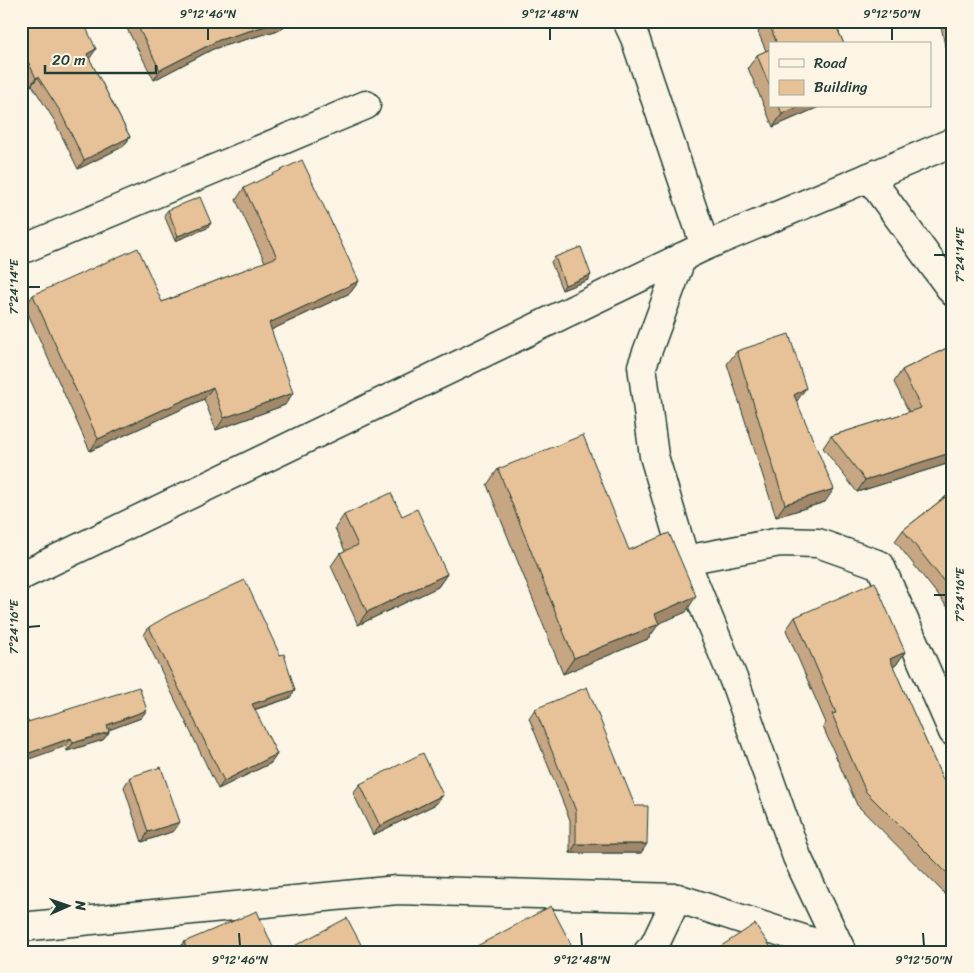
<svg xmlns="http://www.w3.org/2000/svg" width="974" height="973" viewBox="0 0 974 973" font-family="Sriracha,sans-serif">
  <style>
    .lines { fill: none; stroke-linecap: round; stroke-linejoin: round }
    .minor-casing { stroke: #1f3d34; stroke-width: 31 }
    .minor { stroke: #fcf5e5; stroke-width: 28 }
    .wall { fill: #c7a783; stroke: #1f3d34 }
    .shaded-wall { fill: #a2886a; stroke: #1f3d34 }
    .building { fill: #e7c298; stroke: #1f3d34 }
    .ticks { fill: none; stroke: #1f3d34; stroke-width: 2 }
    .neatline { fill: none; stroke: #1f3d34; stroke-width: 2 }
    .ticks-label { font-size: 12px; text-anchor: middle; fill: #1f3d34 }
  </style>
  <rect width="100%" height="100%" fill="#fcf5e5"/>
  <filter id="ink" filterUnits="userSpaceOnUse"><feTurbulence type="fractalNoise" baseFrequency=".02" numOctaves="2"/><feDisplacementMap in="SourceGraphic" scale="10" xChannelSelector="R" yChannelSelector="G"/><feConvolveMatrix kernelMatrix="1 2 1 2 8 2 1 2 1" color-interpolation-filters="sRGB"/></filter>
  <g filter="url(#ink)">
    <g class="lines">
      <defs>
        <g id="minor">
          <polyline points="627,21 635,38 705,246"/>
          <polyline points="869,177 953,292"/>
          <polyline points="21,250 366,105"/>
          <polyline points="682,257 642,366 654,456 685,560 737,688 797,857 842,952"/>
          <polyline points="685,560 780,542 818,543 880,565 953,732"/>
          <polyline points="21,576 705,246 953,142"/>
          <polyline points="21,927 397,890 677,898 840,951"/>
          <polyline points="648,952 654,946 677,898"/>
        </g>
      </defs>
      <use href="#minor" class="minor-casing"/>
      <use href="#minor" class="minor"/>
    </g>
    <g class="wall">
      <polygon points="21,21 96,49 89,58 130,137 124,146 78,169 54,120 32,85 30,86 21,68"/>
      <polygon points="125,21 287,21 282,29 213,49 154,80 124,23"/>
      <polygon points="765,21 834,21 844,44 770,44 770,106 821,106 773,127 748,68 757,55 766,51 758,32"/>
      <polygon points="940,21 953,21 953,45 945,46"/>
      <polygon points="244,188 359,281 350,293 271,330 285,405 216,430 204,399 90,451 25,307 33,295 162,302 265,262 236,200"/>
      <polygon points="168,210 211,223 207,228 175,241 164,215"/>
      <polygon points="555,257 588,280 562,290 551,262"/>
      <polygon points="953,345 953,462 857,492 823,448 831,436 909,412 894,382 902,370"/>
      <polygon points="737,351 796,402 825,502 776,517 727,364"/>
      <polygon points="498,469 629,550 686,612 659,623 648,639 563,674 487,485"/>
      <polygon points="953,491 953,614 895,541 903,530"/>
      <polygon points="344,515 402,516 447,574 438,587 358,625 331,566 340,553 345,551 335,528"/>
      <polygon points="795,617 905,652 896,665 893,667 943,780 953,770 953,902 857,805 823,727 826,723 786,630"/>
      <polygon points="149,627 290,698 254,710 277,754 271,763 218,789 144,635"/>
      <polygon points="535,709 641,853 570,853 570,820 529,718"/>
      <polygon points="141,718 108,730 109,732 103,740 67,751 66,746 28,722"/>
      <polygon points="130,777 174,831 142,842 124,787"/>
      <polygon points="360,784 443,795 436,804 373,835 353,793"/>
      <polygon points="184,942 275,952 177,952"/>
    </g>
    <g class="shaded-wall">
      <polygon points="282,21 287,21 282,29 213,49 154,80 160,70 219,40"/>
      <polygon points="953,36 953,45 945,46"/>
      <polygon points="96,49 90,58 81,62 87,54"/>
      <polygon points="38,77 32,85 30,86 36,78"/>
      <polygon points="800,106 821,106 773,127 782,114"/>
      <polygon points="130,137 124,146 78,169 84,160"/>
      <polygon points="211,223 207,228 175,241 178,236"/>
      <polygon points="591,275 588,280 562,290 565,285"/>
      <polygon points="359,281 350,293 260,335 269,323"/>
      <polygon points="213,387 204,399 90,451 98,439"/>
      <polygon points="806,388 797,401 785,408 794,395"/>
      <polygon points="293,393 285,405 216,430 224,418"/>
      <polygon points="953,452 953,462 857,492 865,480"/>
      <polygon points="834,489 825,502 776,517 785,504"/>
      <polygon points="447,574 438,587 358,625 367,612"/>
      <polygon points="696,596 686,612 644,630 655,614"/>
      <polygon points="659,624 648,639 563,674 574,658"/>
      <polygon points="905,652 896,665 881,672 890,659"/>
      <polygon points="295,690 290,698 246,712 252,704"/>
      <polygon points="147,710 141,718 101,733 107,725"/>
      <polygon points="109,732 103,740 67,751 73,743"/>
      <polygon points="71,738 66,746 21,762 21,756"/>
      <polygon points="277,754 271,763 218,789 224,781"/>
      <polygon points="443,795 436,804 373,835 380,826"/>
      <polygon points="180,822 174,831 142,842 148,832"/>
      <polygon points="576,844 647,844 641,853 570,853"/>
    </g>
    <g class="building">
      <polygon points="21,21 83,21 96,49 87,54 130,137 84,160 60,111 38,77 36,78 21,47"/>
      <polygon points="135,21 282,21 219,40 160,70"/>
      <polygon points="768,21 834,21 844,44 777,44"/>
      <polygon points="770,49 770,87 757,55"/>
      <polygon points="779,106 800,106 782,114"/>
      <polygon points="302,160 359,281 269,323 293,393 224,418 213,387 98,439 33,295 138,248 162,302 277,257 244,188"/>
      <polygon points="200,197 211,223 178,236 168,210"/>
      <polygon points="581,247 591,275 565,285 555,257"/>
      <polygon points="789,334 806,388 794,395 834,489 785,504 737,351"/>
      <polygon points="953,345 953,452 865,480 831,436 921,408 902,370"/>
      <polygon points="583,435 629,550 669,533 696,596 655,614 659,624 574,658 498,469"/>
      <polygon points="953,491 953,593 903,530"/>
      <polygon points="391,493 402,516 417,509 447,574 367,612 340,553 358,545 344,515"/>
      <polygon points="245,580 280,655 284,654 295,690 252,704 277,754 224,781 149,627 169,615"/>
      <polygon points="875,582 905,652 890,659 943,780 953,770 953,879 866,792 832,714 836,713 795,617"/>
      <polygon points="139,687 147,710 107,725 109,732 73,743 71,738 21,756 21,721 27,719 28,722"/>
      <polygon points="587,687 635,806 648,806 647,844 576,844 576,811 535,709"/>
      <polygon points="423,753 443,795 380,826 360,784"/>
      <polygon points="161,767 180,822 148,832 130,777"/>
      <polygon points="551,906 575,952 466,952"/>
      <polygon points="257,911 275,952 188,952 184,942"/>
      <polygon points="347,918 365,952 283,952"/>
      <polygon points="755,924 774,952 712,952"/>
    </g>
  </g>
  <path class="ticks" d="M208,28V40M550,28V40M892,28V40M934,255H946M28,287H40M934,595H946M28,627L40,626M239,933L240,946M581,933L582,946M923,933L924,946"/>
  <rect width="974" height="973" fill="none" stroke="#fcf5e5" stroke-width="55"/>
  <rect x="769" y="42" width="162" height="65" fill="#fcf5e5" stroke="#a4ab9e"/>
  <rect x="779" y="59" width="25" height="8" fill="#fcf5e5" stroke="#a4ab9e"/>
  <text x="814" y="68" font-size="15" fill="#1f3d34">Road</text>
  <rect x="779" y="80" width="25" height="15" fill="#e7c298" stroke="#a4ab9e"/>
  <text x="814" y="92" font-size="15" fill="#1f3d34">Building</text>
  <g transform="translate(68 906) rotate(88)" stroke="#fcf5e5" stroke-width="4" paint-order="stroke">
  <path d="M0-4L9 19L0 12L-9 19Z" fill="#1f3d34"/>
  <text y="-8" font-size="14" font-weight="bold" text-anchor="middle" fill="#1f3d34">N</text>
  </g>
  <path d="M45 65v8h111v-8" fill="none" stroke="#1f3d34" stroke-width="2.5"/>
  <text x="52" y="65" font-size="15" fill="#1f3d34" stroke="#fcf5e5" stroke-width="4" paint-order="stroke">20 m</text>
  <rect x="28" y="28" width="918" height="918" class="neatline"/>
  <g class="ticks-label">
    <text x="208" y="18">9°12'46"N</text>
    <text x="550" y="18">9°12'48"N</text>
    <text x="892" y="18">9°12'50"N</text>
    <text transform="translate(960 255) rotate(-90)" y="4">7°24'14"E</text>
    <text transform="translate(14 287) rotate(-90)" y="4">7°24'14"E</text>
    <text transform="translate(960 595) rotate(-90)" y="4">7°24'16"E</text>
    <text transform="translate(14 627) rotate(-90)" y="4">7°24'16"E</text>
    <text x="240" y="964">9°12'46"N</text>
    <text x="582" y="964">9°12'48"N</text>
    <text x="924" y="964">9°12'50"N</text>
  </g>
</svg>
